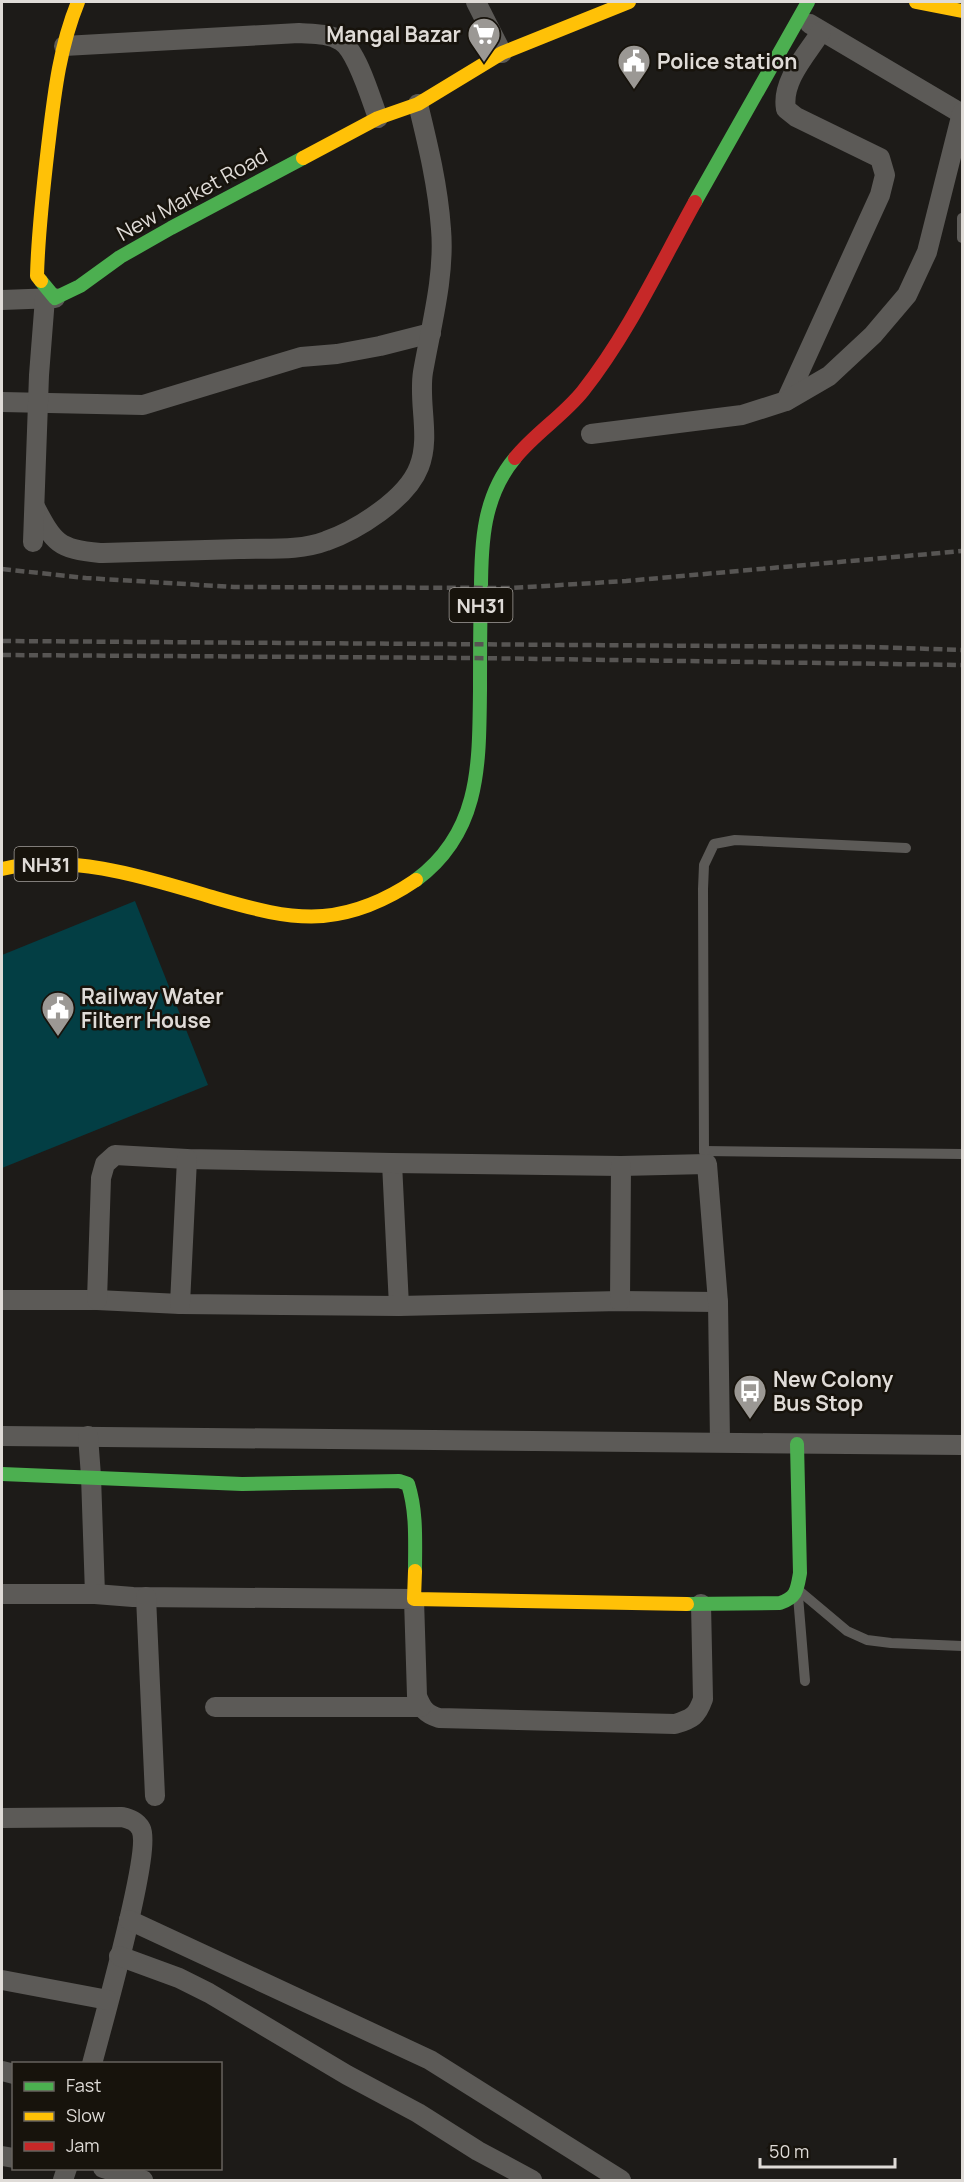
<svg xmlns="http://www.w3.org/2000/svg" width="964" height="2182" viewBox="0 0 964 2182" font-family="Manrope,sans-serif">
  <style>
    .water { fill: #033e44 }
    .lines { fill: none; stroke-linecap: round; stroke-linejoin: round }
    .lane { stroke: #5c5a57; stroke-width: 10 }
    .street { stroke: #5c5a57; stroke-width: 20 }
    .fast { stroke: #4caf50; stroke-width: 14 }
    .slow { stroke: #ffc107; stroke-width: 14 }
    .jam { stroke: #c62828; stroke-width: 14 }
    .rail { stroke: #575553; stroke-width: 4.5; stroke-dasharray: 9 4.5; stroke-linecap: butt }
    .labels { text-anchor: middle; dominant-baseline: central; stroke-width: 5; stroke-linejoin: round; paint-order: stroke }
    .shield { fill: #17130c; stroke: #a39f9a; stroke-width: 1.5 }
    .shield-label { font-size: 20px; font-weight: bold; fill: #dfdbd7 }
    .poi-label { font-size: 21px; font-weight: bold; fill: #dfdbd7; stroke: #17130c; text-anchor: start }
    .street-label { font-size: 21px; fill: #dfdbd7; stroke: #17130c }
  </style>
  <rect width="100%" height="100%" fill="#1d1b18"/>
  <polygon class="water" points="135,901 208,1085 2,1168 2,955"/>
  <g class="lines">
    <g class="lane">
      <polyline points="962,218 962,238"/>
      <polyline points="704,1151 962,1154"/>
      <polyline points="707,1164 704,1151 703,889 704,865 714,844 735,840 906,848"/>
      <polyline points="797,1589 847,1631 867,1640 891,1643 962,1646"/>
      <polyline points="798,1596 805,1681"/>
    </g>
    <g class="street">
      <polyline points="476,2 502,53"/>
      <polyline points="810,24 962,114"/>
      <path d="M64,46L299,33C312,34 328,33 341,41C357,51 371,99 378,118"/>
      <polyline points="2,300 55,298"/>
      <path d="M786,401L880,195L885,175L880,158L796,117L786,109C781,81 807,54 821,32"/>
      <polyline points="2,402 143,405 301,357 337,354 380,346 431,333"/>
      <polyline points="591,434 742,415 786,401 829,376 873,335 907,295 927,252 962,113"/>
      <path d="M35,507C54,543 58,549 100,553C147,552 194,550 240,549C268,548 300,551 326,541C357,530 407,499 419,467C431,437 418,403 423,372C431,326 445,276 441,229C438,186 428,145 418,104"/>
      <polyline points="33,542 39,375 45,298"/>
      <polyline points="392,1163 399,1306"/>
      <polyline points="2,1300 97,1300 180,1304 399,1306 620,1301 718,1302"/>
      <polyline points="97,1300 101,1178 105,1164 115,1155 187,1159 392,1163 621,1166 707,1164 718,1302 720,1442"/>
      <polyline points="620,1301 621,1166"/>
      <polyline points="180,1304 187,1159"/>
      <polyline points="2,1436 962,1445"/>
      <polyline points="88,1436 91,1476 95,1594"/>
      <path d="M2,1594H95L133,1597L414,1599L417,1696C422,1709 426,1714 439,1718L675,1724C692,1719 697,1716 703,1699L701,1604"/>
      <polyline points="146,1597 155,1796"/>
      <polyline points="215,1707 421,1707"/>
      <path d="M2,1818L122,1817C130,1819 137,1821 141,1829C152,1851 101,2029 92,2064"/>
      <polyline points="129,1920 430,2060 621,2180"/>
      <polyline points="119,1956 179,1978 209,1993 347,2075 418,2113 478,2151 532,2180"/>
      <polyline points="2,1980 108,2000"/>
      <polyline points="2,2071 14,2074"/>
      <polyline points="2,2156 14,2158"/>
      <polyline points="103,2168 143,2180"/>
      <polyline points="63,2180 67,2168"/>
    </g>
    <g class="fast">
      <polyline points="695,202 808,2"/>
      <polyline points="41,281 55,298 80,286 120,257 171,228 303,158"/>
      <path d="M416,880C481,832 479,764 480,691C480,658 480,624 481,591C481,543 483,496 515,458"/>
      <path d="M2,1474L242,1484L399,1481L408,1484C417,1512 415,1542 415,1571"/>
      <path d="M687,1604L780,1603C797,1597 797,1590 800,1573L797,1444"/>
    </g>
    <g class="slow">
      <polyline points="916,2 962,11"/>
      <polyline points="303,158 378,118 418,104 502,53 629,2"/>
      <path d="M41,281L37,276C38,233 43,190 48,147C54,97 59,48 78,2"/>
      <path d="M2,869C71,853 145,877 212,897C247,907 286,919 323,916C358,913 388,899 416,880"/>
      <polyline points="415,1571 414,1599 687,1604"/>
    </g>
    <path class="jam" d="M515,458C535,433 563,416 583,391C628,334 660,265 695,202"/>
    <g class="rail">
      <polyline points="2,569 86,578 234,587 512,588 626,581 962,551"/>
      <polyline points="2,641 871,647 962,650"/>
      <polyline points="2,655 474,658 962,665"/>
    </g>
  </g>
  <defs>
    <symbol id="supermarket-pin" viewBox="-11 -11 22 30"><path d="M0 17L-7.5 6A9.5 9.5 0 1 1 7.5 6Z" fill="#9b9894" stroke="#17130c"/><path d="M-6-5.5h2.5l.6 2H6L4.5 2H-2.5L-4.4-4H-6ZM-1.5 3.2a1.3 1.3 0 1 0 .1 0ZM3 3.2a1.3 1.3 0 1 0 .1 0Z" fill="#fff"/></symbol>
    <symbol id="civic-pin" viewBox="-11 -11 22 30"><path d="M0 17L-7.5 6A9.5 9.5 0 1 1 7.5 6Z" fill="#9b9894" stroke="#17130c"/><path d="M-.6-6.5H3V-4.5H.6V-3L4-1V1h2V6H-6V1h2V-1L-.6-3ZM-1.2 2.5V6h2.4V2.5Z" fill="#fff"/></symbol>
    <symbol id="bus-pin" viewBox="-11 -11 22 30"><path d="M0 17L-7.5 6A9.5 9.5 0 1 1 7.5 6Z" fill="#9b9894" stroke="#17130c"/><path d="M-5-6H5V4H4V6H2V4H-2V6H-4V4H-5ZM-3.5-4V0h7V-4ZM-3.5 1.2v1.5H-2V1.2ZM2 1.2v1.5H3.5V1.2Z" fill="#fff"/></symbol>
  </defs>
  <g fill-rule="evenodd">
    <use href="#supermarket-pin" x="465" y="15" width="38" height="52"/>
    <use href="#civic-pin" x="615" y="42" width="38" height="52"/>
    <use href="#civic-pin" x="39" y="989" width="38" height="52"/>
    <use href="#bus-pin" x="731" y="1372" width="38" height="52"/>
  </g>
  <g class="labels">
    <g class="shield">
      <rect x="449.5" y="588" width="63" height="34" rx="4.5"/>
      <rect x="14.5" y="847" width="63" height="34" rx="4.5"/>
    </g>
    <g class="shield-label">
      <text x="481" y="605">NH31</text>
      <text x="46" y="864">NH31</text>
    </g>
    <g class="poi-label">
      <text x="461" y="34" text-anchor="end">Mangal Bazar</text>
      <text x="657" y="61">Police station</text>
      <text x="81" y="996">Railway Water<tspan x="81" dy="24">Filterr House</tspan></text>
      <text x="773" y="1379">New Colony<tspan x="773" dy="24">Bus Stop</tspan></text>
    </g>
    <g class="street-label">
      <text transform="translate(192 194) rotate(-29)">New Market Road</text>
    </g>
  </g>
  <rect width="964" height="2182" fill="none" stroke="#dfdbd7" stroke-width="6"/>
  <rect x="12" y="2062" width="210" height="108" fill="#17130c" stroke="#67635d" stroke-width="1.5"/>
  <rect x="24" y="2082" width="30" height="9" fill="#4caf50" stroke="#67635d" stroke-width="1.5"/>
  <text x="66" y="2092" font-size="18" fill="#dfdbd7">Fast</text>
  <rect x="24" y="2112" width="30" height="9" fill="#ffc107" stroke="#67635d" stroke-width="1.5"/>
  <text x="66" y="2122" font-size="18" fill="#dfdbd7">Slow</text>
  <rect x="24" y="2142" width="30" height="9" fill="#c62828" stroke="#67635d" stroke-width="1.5"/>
  <text x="66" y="2152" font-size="18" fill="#dfdbd7">Jam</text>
  <path d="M760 2158v9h135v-9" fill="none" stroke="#dfdbd7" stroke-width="3"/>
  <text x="769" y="2158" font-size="18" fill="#dfdbd7" stroke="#17130c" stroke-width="4.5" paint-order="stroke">50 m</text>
</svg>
